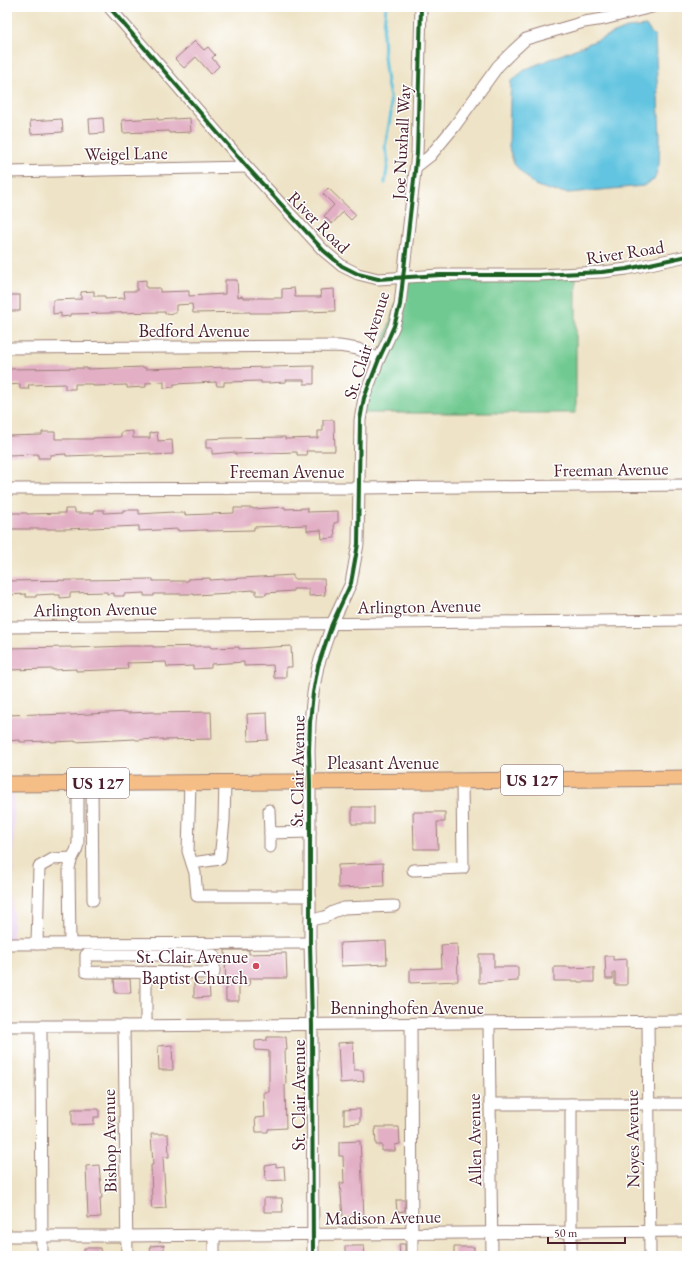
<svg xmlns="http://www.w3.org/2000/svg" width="694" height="1263" viewBox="0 0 694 1263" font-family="'EB Garamond',serif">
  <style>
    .built { fill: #e8d2ee }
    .green { fill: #70c990; stroke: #5d745e }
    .water { fill: #62c4e0; stroke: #567286 }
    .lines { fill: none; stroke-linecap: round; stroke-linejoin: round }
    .stream { stroke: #62c4e0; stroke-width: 3 }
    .building { fill: #e2afc5 }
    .minor-casing { stroke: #9c8178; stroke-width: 13 }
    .major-casing { stroke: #9c8178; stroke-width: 17 }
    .minor { stroke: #fff; stroke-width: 11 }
    .major { stroke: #f6be87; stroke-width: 15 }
    .cycleway-casing { stroke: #fff; stroke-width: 6 }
    .cycleway { stroke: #1b5e20; stroke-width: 4 }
    .poi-dot { fill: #d1495b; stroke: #fff; stroke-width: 1.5 }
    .labels { text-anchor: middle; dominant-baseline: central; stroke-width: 3; stroke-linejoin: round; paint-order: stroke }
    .shield { fill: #fff; stroke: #80626b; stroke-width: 1 }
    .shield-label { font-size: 17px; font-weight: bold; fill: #4a1f2b }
    .street-label { font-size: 18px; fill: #4a1f2b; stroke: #fff }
    .poi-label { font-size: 18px; fill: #4a1f2b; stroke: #fff; text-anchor: end }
  </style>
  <rect width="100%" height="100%" fill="#fff"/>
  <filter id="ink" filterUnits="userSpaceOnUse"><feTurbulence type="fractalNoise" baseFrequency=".025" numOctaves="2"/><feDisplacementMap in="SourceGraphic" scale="8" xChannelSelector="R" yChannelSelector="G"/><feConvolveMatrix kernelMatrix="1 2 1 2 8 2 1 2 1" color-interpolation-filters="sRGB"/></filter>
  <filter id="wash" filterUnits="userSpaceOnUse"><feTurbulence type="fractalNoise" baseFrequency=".012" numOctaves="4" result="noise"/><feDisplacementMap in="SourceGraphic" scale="16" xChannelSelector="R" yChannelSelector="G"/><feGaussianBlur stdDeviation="0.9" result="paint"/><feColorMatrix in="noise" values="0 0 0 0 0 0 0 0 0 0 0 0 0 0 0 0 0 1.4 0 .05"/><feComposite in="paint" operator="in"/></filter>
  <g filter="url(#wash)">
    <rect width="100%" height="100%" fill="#eee3c6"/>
    <polygon class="built" points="14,793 13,947 7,947 7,794"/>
    <polygon class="green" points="576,273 576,413 361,413 404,278"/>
    <polygon class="water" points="646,26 655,37 660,137 659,165 654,180 643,186 569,193 553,191 534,185 514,164 509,148 510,100 511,81 526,69 627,28"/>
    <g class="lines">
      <polyline class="stream" points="385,183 388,161 385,147 391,113 390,97 387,83 384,56 383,33 386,7"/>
    </g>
    <g id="blocks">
      <g class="building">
        <polygon points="195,41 204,50 208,47 215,55 212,58 219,66 211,74 196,57 184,68 175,59"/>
        <polygon points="103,118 104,133 90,134 89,119"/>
        <polygon points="158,118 158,120 190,118 191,132 169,133 168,131 123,133 122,120"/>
        <polygon points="62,119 63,132 31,134 30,121"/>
        <polygon points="328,188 356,215 351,220 343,212 332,224 324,216 334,205 323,194"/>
        <polygon points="146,280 146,288 160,288 160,292 189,291 189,296 225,294 225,280 237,280 238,297 242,296 243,298 282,298 282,289 294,288 295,297 321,297 320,290 334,289 335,311 278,313 250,313 250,312 193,313 192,304 176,305 176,313 165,314 165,312 109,313 70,314 70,316 61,317 61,313 53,314 53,300 81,299 81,292 94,291 94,296 105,296 105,299 125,298 124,291 137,291 137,281"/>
        <rect x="7" y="295" width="13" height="16"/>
        <polygon points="314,366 314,384 304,384 304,380 286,380 286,382 268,383 261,383 261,381 224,382 224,386 217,386 216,382 174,384 174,387 164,388 164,382 146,383 146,387 127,388 127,385 93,386 93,384 75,384 75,389 65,389 65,384 28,385 29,389 20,389 20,384 9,385 8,369 87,368 87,369 145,367 145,369 201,367 201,368 229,367 229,368"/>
        <polygon points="323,420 334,420 335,451 306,451 307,455 297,455 297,452 235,454 235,452 212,454 212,448 206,448 206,439 228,438 285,437 285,439 318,438 318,431 323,431"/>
        <polygon points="133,431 133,438 150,438 150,433 157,432 158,441 172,440 173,454 151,455 151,453 66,456 66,454 50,455 50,458 38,458 38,454 8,455 8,436 42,435 42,432 55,432 55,439 93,439 93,438 121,437 121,432"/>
        <polygon points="285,507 285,509 307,508 308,512 338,511 338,522 334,523 335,538 322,539 321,530 307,531 307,525 254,527 254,530 207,531 207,530 178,531 178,529 139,531 139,526 66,529 11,529 11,513 27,513 27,514 65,513 65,509 75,509 75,513 94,513 94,510 104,510 104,513 123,512 123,510 139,510 139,514 173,512 173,513 185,513 185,515 234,513 234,508 253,508 253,509"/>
        <polygon points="293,575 293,579 324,579 325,595 309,596 309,589 293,589 293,591 266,593 266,595 256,595 256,590 238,591 238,592 231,592 231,593 194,595 194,594 154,594 154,596 144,596 144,593 124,594 124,596 114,596 114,593 107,594 107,592 70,593 70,597 60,598 60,595 54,595 54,594 36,595 36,597 26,597 26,594 7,595 7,581 153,579 153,581 188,581 188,579 210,578 210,580"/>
        <polygon points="127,646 153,646 153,647 210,646 211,648 239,647 239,649 291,646 292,667 286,667 286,678 274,678 273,665 244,666 244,662 211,664 211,668 193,669 193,666 167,667 166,662 127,663 128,669 76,671 76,669 53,670 53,669 7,670 7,648 71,647 71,648"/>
        <polygon points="127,712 127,713 154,712 154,713 211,712 212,739 163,740 163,739 136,740 135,739 75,742 75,741 51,742 51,741 20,742 20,740 7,741 7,715 39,714 39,715 70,714 70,715"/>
        <polygon points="267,713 268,740 248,741 247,714"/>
        <rect x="352" y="807" width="22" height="17"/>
        <polygon points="413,812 445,812 445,822 437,822 438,849 414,849"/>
        <polygon points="383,863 384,886 338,888 338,865"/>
        <polygon points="386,941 387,964 341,966 340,943"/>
        <polygon points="457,944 458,981 410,983 410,969 442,968 441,945"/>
        <polygon points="225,950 249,950 249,954 286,953 287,978 249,978 250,985 239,985 239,1001 226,1001"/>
        <polygon points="479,954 494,954 494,967 518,967 518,981 479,983"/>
        <polygon points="605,956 613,956 613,960 627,959 627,985 615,985 615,972 613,972 613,979 606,979"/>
        <polygon points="554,967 570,967 570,968 594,967 594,982 578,982 578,981 554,981"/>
        <polygon points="114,979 130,979 131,993 115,993"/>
        <polygon points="194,983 209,983 210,997 194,998"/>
        <polygon points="267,1037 286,1037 287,1050 285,1050 286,1085 285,1085 286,1128 268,1129 268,1132 256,1132 255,1118 265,1117 264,1092 269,1092 269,1051 255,1050 255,1041 267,1040"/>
        <polygon points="353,1042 354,1070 363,1070 364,1081 340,1083 338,1043"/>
        <polygon points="172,1045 173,1070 159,1070 158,1046"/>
        <polygon points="72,1109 99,1109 99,1117 94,1117 94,1124 72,1125"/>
        <polygon points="360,1109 360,1123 344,1124 344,1110"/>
        <polygon points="375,1127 399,1127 400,1144 395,1145 395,1151 382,1151 382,1145 376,1145"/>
        <polygon points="151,1134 168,1134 169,1157 163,1157 166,1208 152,1209 151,1201 152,1201 151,1165 153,1165"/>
        <polygon points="360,1141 364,1216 343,1217 340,1183 344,1183 343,1156 339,1156 339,1142"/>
        <polygon points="276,1164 276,1167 284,1166 285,1180 266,1181 265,1166"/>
        <polygon points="99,1165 102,1198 100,1198 101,1217 88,1218 86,1166"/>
        <polygon points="264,1198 282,1198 283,1212 264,1212"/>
        <polygon points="396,1200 405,1200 405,1211 397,1212"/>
        <polygon points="399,1244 405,1244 405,1256 400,1256"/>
        <polygon points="164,1245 164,1256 151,1256 150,1246"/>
        <polygon points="345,1246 364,1246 365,1256 345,1256"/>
        <rect x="454" y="1247" width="20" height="9"/>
        <polygon points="84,1248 100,1248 101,1256 84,1256"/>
      </g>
    </g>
  </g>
  <g filter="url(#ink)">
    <use href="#blocks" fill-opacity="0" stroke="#9c8178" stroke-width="1"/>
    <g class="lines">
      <defs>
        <g id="minor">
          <polyline points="109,7 247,167 324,251 342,266 358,274 378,279 440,275 538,275 602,272 627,269 687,256"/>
          <polyline points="416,167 430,156 454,127 498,66 513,51 526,39 584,22 604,19 652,7"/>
          <polyline points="7,172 247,167"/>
          <polyline points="7,348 339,346 358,349 379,359"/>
          <polyline points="7,489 358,488 687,485"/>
          <polyline points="7,627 687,620"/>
          <polyline points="190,782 188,851 195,873 197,896 310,896"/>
          <polyline points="92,783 93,900"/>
          <polyline points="269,810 270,833"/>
          <polyline points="270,847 270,833 310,832"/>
          <polyline points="192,863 220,859 224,821 225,782"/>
          <polyline points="413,870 463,868 462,781"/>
          <polyline points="310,920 325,917 333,912 344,908 394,906"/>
          <polyline points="7,944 310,943"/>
          <polyline points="37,944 39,867 53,859 72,858 76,851 78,844 78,783"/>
          <polyline points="70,944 69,868 72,858"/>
          <polygon points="86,955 214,955 214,973 86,972"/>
          <polyline points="146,972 146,1026"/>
          <polyline points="648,1021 650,1256"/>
          <polyline points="411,1024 412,1256"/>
          <polyline points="489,1024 492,1256"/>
          <polyline points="7,1026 124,1026 687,1021"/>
          <polyline points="41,1026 42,1256"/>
          <polyline points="124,1026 127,1256"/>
          <polyline points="490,1104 687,1104"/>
          <polyline points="7,1236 127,1236 687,1231"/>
          <polyline points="214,1236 214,1256"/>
          <polyline points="313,1256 312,1025 310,943 310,782 309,751 310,722 313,693 318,666 332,624 351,583 358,544 360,420 364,398 379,359 387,342 394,326 400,305 417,153 421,7"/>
          <polyline points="571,1256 571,1104"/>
        </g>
        <polyline id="major" points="7,784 446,781 687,778"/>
      </defs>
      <use href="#minor" class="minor-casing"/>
      <use href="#major" class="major-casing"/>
      <use href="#minor" class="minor"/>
      <use href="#major" class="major"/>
      <defs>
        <g id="cycleway">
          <polyline points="109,7 247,167 324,251 342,266 358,274 378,279 440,275 538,275 602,272 627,269 687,256"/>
          <polyline points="313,1256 312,1025 310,943 310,782 309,751 310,722 313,693 318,666 332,624 351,583 358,544 360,420 364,398 379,359 387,342 394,326 400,305 417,153 421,7"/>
        </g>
      </defs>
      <use href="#cycleway" class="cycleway-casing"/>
      <use href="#cycleway" class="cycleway"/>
    </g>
  </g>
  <circle class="poi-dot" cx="256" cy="966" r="4"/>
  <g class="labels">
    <g class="shield">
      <rect x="501" y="765" width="62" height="30" rx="3"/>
      <rect x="67" y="768" width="62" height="30" rx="3"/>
    </g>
    <g class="shield-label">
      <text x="532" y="780">US 127</text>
      <text x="98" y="783">US 127</text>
    </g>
    <g class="street-label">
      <text transform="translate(401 142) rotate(-87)">Joe Nuxhall Way</text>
      <text transform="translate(126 153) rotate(-1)">Weigel Lane</text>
      <text transform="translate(319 222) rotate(45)">River Road</text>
      <text transform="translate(625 252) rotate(-9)">River Road</text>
      <text x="194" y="330">Bedford Avenue</text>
      <text transform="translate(366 345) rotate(-72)">St. Clair Avenue</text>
      <text transform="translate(611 469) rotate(-1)">Freeman Avenue</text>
      <text x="287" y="471">Freeman Avenue</text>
      <text transform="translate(419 606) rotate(-1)">Arlington Avenue</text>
      <text transform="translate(95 609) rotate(-1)">Arlington Avenue</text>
      <text x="383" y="762">Pleasant Avenue</text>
      <text transform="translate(297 771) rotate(-89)">St. Clair Avenue</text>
      <text x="407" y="1007">Benninghofen Avenue</text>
      <text transform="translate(298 1095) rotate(-90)">St. Clair Avenue</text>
      <text transform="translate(632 1139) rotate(-91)">Noyes Avenue</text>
      <text transform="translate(474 1140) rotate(-91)">Allen Avenue</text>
      <text transform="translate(109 1141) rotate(-91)">Bishop Avenue</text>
      <text transform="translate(383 1217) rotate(-1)">Madison Avenue</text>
    </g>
    <g class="poi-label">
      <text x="248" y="956">St. Clair Avenue<tspan x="248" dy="21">Baptist Church</tspan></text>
    </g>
  </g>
  <rect width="694" height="1263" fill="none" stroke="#fff" stroke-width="24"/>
  <path d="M548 1237v6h77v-6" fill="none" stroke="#4a1f2b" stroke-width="2"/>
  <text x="554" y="1237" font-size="12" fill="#4a1f2b" stroke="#ffffff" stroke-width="3" paint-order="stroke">50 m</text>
</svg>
